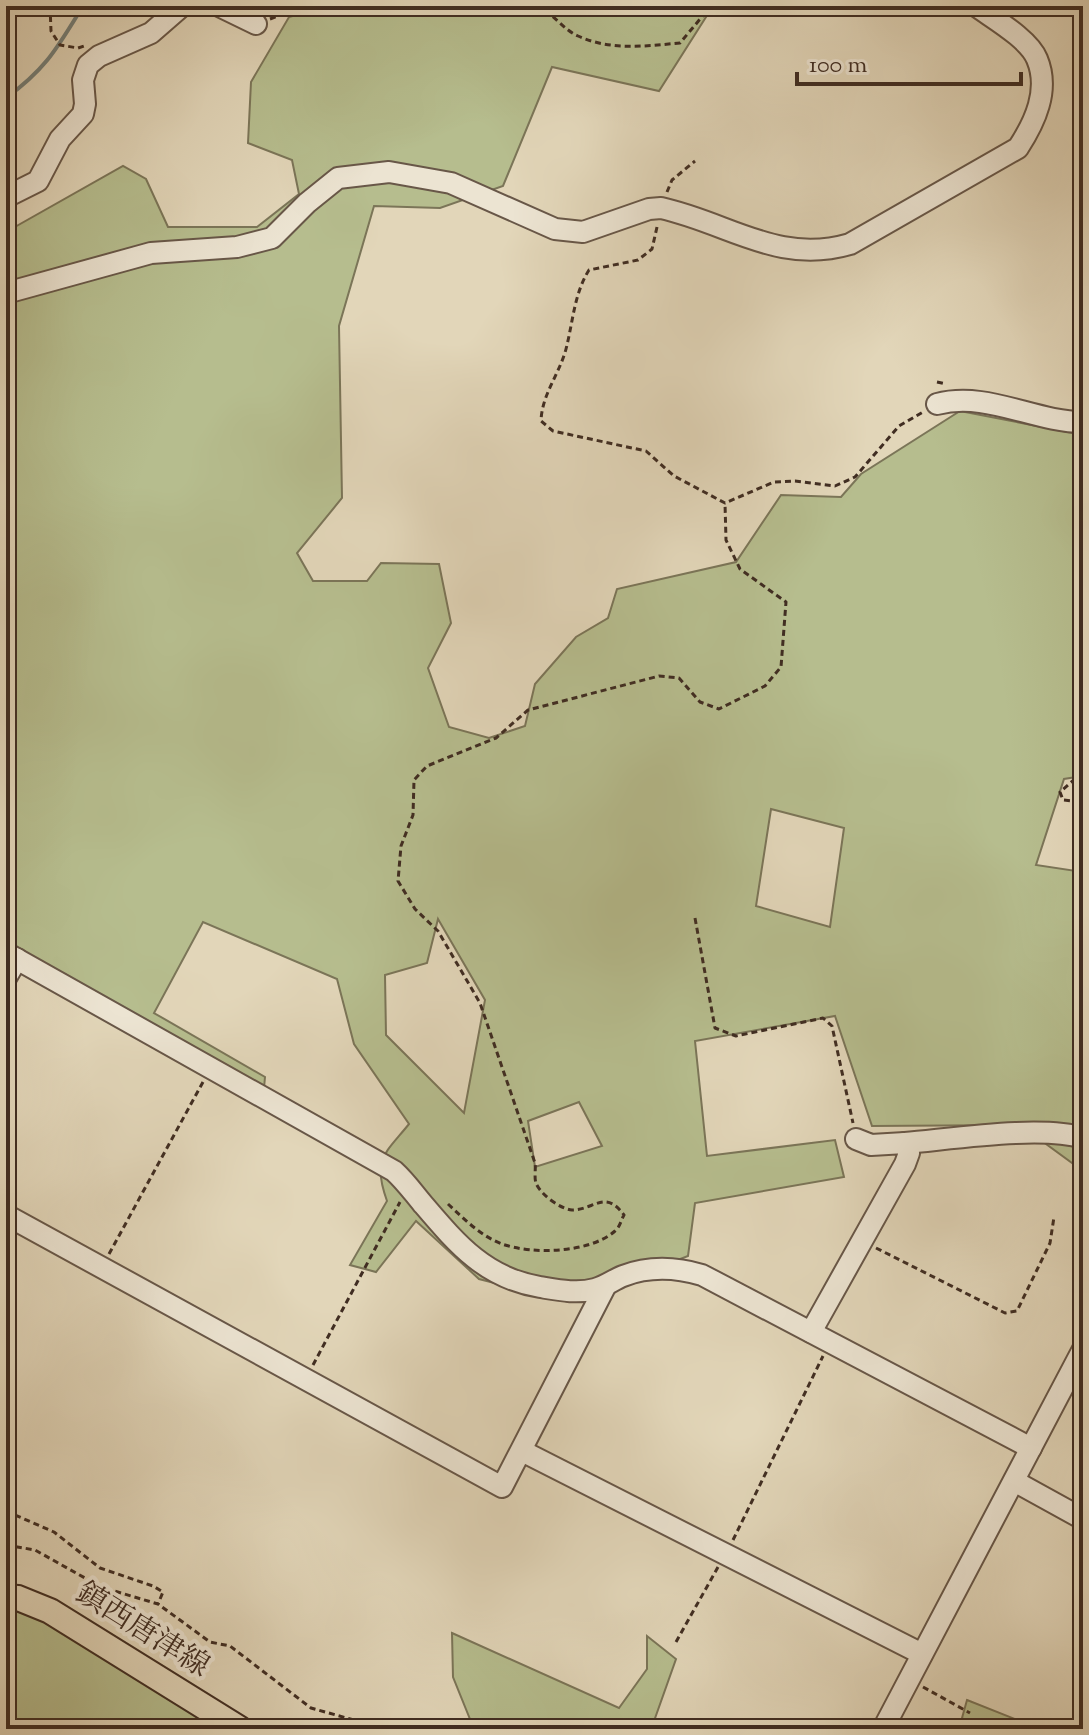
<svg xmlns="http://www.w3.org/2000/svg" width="1089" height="1735" viewBox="0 0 1089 1735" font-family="'Sorts Mill Goudy','Noto Serif JP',serif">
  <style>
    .green { fill: #b6bd8e; stroke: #7b7558; stroke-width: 2; fill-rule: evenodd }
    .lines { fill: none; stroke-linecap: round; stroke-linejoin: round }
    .stream { stroke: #74807b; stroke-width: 4 }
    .minor-casing { stroke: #685748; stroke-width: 24 }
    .major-casing { stroke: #402d22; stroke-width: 28 }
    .path { stroke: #402d22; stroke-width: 3; stroke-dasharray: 6 4; stroke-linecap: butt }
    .minor { stroke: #ece4d2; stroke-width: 20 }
    .major { stroke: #e2d6b9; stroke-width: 24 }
    .labels { text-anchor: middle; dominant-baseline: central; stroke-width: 8; stroke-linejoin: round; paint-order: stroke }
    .street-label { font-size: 30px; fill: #402d22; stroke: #ece4d2 }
  </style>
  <rect width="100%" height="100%" fill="#e2d6b9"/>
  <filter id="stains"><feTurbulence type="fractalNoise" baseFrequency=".0025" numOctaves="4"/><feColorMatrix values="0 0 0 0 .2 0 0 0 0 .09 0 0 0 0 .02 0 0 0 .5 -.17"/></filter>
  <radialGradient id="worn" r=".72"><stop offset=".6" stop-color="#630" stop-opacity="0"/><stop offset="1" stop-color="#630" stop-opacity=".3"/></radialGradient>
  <g class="green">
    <path d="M329,6H713L659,91L552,67L503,186L440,208L374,206L339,326L342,498L297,553L313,581H367L381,563L439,564L451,623L428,668L449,727L489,738L525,726L535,684L576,637L608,618L617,589L736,562L781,495L841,497L861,474L960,411L1083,435V776L1064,779L1036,865L1083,872V1171L1020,1125L872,1126L835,1016L695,1041L707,1156L835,1140L844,1177L695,1203L688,1256L569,1302L479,1279L416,1221L376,1272L350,1265L387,1201C372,1159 384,1155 409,1124L354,1044L337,979L203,922L154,1013L265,1077L264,1088L21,956L6,979V232L123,166L146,179L168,227H257L299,194L292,160L248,143L251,82L289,17ZM771,809L844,828L830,927L756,906ZM438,919L485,1000L464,1113L386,1035L385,975L427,963ZM579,1102L602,1146L535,1167L528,1121Z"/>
    <polygon points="6,1604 55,1622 225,1729 6,1729"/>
    <polygon points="452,1633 619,1708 647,1669 647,1636 676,1659 653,1724 655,1729 474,1729 453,1677"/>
    <polygon points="967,1700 1040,1729 980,1729 962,1718"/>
  </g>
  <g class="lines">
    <g class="stream">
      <polyline points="593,6 620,12 636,6"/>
      <path d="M6,98C47,68 57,48 83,6"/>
    </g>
    <defs>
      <g id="minor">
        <polyline points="219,6 256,24"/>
        <polyline points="6,197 38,181 60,139 83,114 85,104 83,80 88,65 99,56 151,33 182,6"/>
        <path d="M6,293L151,253L237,247L272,238L307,203L338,178L389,172L451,183L555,229L583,232L649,209L661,208C729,223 778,265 850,244L1018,148C1035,122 1050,90 1037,59C1029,39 994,19 976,6"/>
        <path d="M937,404C987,391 1034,422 1083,422"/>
        <path d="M6,953L394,1171C405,1181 412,1191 422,1203C457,1244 485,1278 540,1287C558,1290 577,1294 595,1289C606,1286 613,1280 623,1276C649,1266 675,1267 702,1275L1031,1448"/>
        <polyline points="6,978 17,959"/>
        <path d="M905,1143C952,1139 1041,1125 1083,1138"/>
        <polyline points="6,1215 502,1487 605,1287"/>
        <polyline points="811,1332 905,1164 909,1153 905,1143 871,1145 856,1139"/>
        <polyline points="522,1451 922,1654"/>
        <polyline points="1014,1481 1083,1519"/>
        <polyline points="883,1729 1083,1349"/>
      </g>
      <polyline id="major" points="6,1597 18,1598 50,1611 240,1729"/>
    </defs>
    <use href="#minor" class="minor-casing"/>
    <use href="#major" class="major-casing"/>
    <g class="path">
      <polyline points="50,6 51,31 60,45 78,48 84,46"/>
      <path d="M536,6C553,12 562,29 578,36C611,51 645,46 680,43L711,6"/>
      <polyline points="270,19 305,6"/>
      <polyline points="667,192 672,180 695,161"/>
      <path d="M657,227L652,249L638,260L589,270C574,294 573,322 566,349C559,375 542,394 541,421L553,431L646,451L674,476L725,503L774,482L795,481L835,486L855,477L899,426L923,412"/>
      <polyline points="937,382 946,384"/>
      <polyline points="1083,772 1060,792 1063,800 1083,802"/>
      <polyline points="695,918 715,1028 736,1036 823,1018 832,1026 853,1123"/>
      <path d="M448,1204C465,1220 481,1236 502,1244C533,1255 590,1253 615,1231C620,1227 621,1220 624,1215C605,1189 594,1210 572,1210C560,1209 540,1194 536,1183C534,1178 536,1168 535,1163L480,1003L438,931L415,909L398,881L401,846L413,815L414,780L427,766L496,738L528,710L659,676L679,678L700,702L719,709L765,686L781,667L786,602L740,569L726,540L725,503"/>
      <polyline points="876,1248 1005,1313 1017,1311 1050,1243 1054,1217"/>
      <polyline points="109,1254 203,1082"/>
      <polyline points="313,1365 400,1202"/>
      <polyline points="6,1511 54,1532 100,1568 153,1586 163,1592 158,1604"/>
      <polyline points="6,1523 16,1516"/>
      <polyline points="733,1540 823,1356"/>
      <polyline points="6,1547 12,1546 35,1550 101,1587 158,1604 210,1642 230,1646 311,1708 368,1724 373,1729"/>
      <polyline points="676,1642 718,1567"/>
      <polyline points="923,1687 970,1713"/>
      <polyline points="6,1728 9,1729"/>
    </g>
    <use href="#minor" class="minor"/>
    <use href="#major" class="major"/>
  </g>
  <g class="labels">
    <g class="street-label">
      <text transform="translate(142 1631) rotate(32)">鎮西唐津線</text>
    </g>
  </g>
  <rect width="1089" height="1735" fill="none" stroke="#e2d6b9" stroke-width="32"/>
  <rect x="8" y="8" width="1073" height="1719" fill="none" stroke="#402d22" stroke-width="4"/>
  <rect x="16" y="16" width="1057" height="1703" fill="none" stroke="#402d22" stroke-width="2"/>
  <path d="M797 72v12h224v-12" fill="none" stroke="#402d22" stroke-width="4"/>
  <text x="809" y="72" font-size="24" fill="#402d22" stroke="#ece4d2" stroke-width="6" paint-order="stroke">100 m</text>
  <rect width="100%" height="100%" filter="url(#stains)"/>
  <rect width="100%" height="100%" fill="url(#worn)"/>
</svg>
